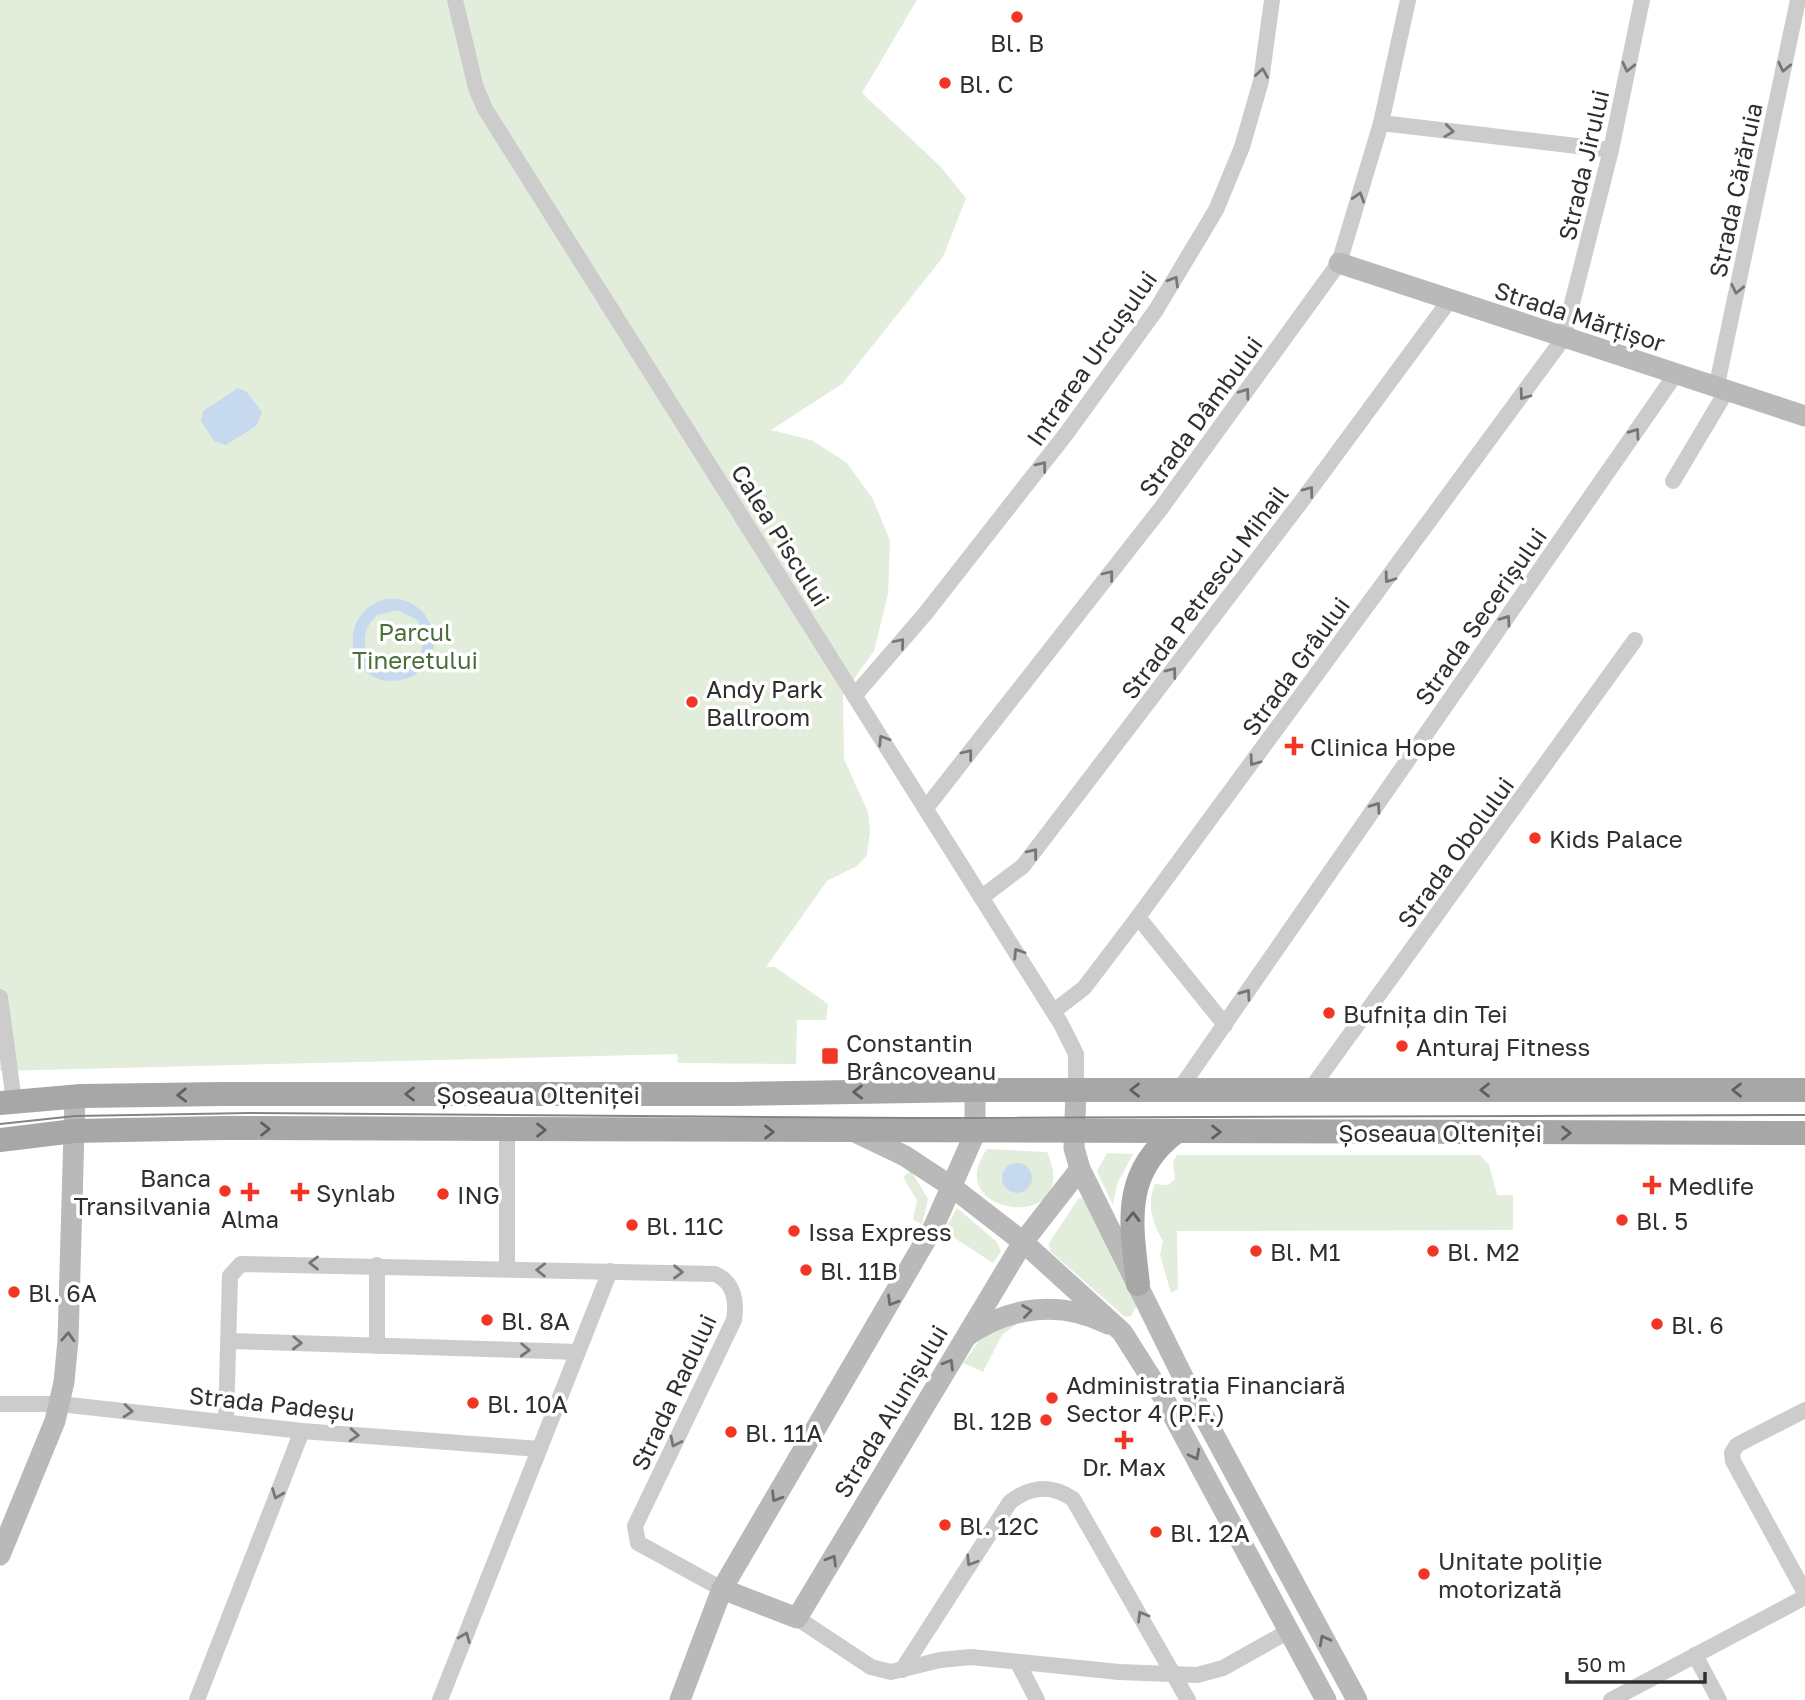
<svg xmlns="http://www.w3.org/2000/svg" width="1805" height="1700" viewBox="0 0 1805 1700" font-family="'Golos Text',sans-serif">
  <style>
    .green { fill: #e2eddc }
    .water { fill: #c7d9ee; fill-rule: evenodd }
    .lines { fill: none; stroke-linecap: round; stroke-linejoin: round }
    .street { stroke: #ccc; stroke-width: 16 }
    .secondary { stroke: #b9b9b9; stroke-width: 21 }
    .primary { stroke: #a7a7a7; stroke-width: 24 }
    .tram { stroke: #848484; stroke-width: 2 }
    .oneway { stroke: #767676 }
    .oneway2 { stroke: #5f5f5f }
    .oneway3 { stroke: #6d6d6d }
    .poi-dot { fill: #f23525; stroke: #fff; stroke-width: 2.5 }
    .labels { text-anchor: middle; dominant-baseline: central; stroke-width: 7; stroke-linejoin: round; paint-order: stroke }
    .poi-label { font-size: 24px; fill: #2f2f2f; stroke: #fff; text-anchor: start }
    .street-label { font-size: 24px; fill: #2f2f2f; stroke: #fff }
    .park-label { font-size: 24px; fill: #4a6e39; stroke: #fff }
  </style>
  <rect width="100%" height="100%" fill="#fff"/>
  <g class="green">
    <polygon points="0,0 917,0 862,93 940,166 966,198 943,257 842,384 771,430 811,440 846,462 873,499 890,541 888,594 874,651 843,694 844,759 868,812 870,832 867,855 857,866 827,881 766,967 775,967 828,1004 826,1020 797,1020 796,1064 678,1063 677,1054 0,1071"/>
    <path d="M987,1149L1047,1152C1085,1235 938,1217 987,1149Z"/>
    <polygon points="1107,1153 1133,1154 1117,1184 1113,1205 1097,1171"/>
    <path d="M1177,1155H1480L1489,1165L1497,1195H1513V1230L1177,1231L1178,1289L1171,1293L1160,1255L1163,1241C1153,1225 1146,1203 1155,1184L1168,1185L1175,1179L1173,1162Z"/>
    <polygon points="911,1171 928,1199 922,1224 913,1220 917,1200 903,1177"/>
    <polygon points="1081,1198 1086,1200 1137,1305 1131,1316 1125,1317 1050,1251 1049,1243 1078,1199"/>
    <polygon points="957,1208 997,1242 1001,1251 993,1263 944,1231"/>
    <polygon points="1018,1323 1002,1335 983,1372 963,1363 988,1329"/>
  </g>
  <g class="water">
    <polygon points="238,388 247,392 262,412 256,426 226,445 214,441 201,421 203,411"/>
    <path d="M386,599C439,593 454,670 401,680C349,691 332,613 386,599ZM398,610L417,620C433,644 417,669 390,670C363,663 356,634 377,615Z"/>
    <circle cx="1017" cy="1178" r="15"/>
  </g>
  <g class="lines">
    <g class="street">
      <polyline points="455,0 476,88 485,109 1061,1024 1076,1054 1076,1090"/>
      <polyline points="1381,123 1611,150"/>
      <polyline points="1716,389 1798,0"/>
      <polyline points="1673,481 1726,392"/>
      <polyline points="855,695 925,614 1066,434 1156,310 1216,210 1242,147 1261,81 1272,0"/>
      <polyline points="926,808 1162,507 1339,263 1381,123 1408,0"/>
      <polyline points="982,897 1023,866 1304,498 1449,301"/>
      <polyline points="1138,917 1225,1025"/>
      <polyline points="0,997 14,1101"/>
      <polyline points="1054,1011 1084,988 1138,917 1563,339 1611,150 1642,0"/>
      <polyline points="1179,1090 1675,375"/>
      <polyline points="1310,1090 1635,640"/>
      <polyline points="377,1265 377,1346"/>
      <polyline points="507,1269 507,1130"/>
      <polyline points="229,1341 578,1352"/>
      <polyline points="0,1404 60,1404 302,1431 539,1449"/>
      <polyline points="1805,1410 1737,1445 1732,1453 1733,1461 1805,1593"/>
      <path d="M226,1420L230,1276L241,1264L715,1274C734,1282 737,1302 734,1320L635,1526L638,1543L722,1589"/>
      <polyline points="797,1618 871,1667 891,1672 940,1660 971,1657 1119,1672 1197,1675 1223,1668 1289,1631"/>
      <polyline points="1695,1655 1719,1700"/>
      <polyline points="1018,1663 1037,1700"/>
      <path d="M902,1670L1010,1502C1031,1486 1051,1484 1073,1499L1188,1700"/>
      <polyline points="197,1700 302,1431"/>
      <polyline points="440,1700 610,1271"/>
      <polyline points="1611,1700 1805,1597"/>
    </g>
    <g class="secondary">
      <polyline points="1339,263 1805,416"/>
      <polyline points="1076,1090 1074,1148 1080,1169 1185,1381 1357,1700"/>
      <polyline points="855,1132 905,1156 952,1187 1023,1242 1122,1332 1162,1395 1326,1700"/>
      <path d="M967,1336C1010,1306 1061,1300 1108,1324"/>
      <polyline points="0,1555 55,1421 64,1382 68,1340 75,1097"/>
      <polyline points="722,1589 797,1618 1023,1242 1080,1169"/>
      <polyline points="680,1700 722,1589 934,1226 975,1133 975,1090"/>
    </g>
    <g class="primary">
      <polyline points="0,1103 81,1096 223,1094 736,1094 975,1090 1805,1090"/>
      <polyline points="0,1140 74,1131 223,1128 1805,1133"/>
      <path d="M1138,1284C1131,1224 1121,1173 1176,1132"/>
    </g>
    <polyline class="tram" points="0,1124 75,1116 250,1113 909,1118 1805,1115"/>
  </g>
  <defs><path id="oneway-chevron" d="M-2-3.5L2.5 0L-2 3.5" fill="none" stroke-width="1.6" stroke-linecap="round" stroke-linejoin="round" transform="scale(1.75)"/></defs>
  <g class="oneway">
    <use href="#oneway-chevron" transform="translate(1628 67) rotate(102)"/>
    <use href="#oneway-chevron" transform="translate(1784 67) rotate(102)"/>
    <use href="#oneway-chevron" transform="translate(1262 73) rotate(-81)"/>
    <use href="#oneway-chevron" transform="translate(1449 131) rotate(7)"/>
    <use href="#oneway-chevron" transform="translate(1359 197) rotate(-73)"/>
    <use href="#oneway-chevron" transform="translate(1174 281) rotate(-59)"/>
    <use href="#oneway-chevron" transform="translate(1737 289) rotate(102)"/>
    <use href="#oneway-chevron" transform="translate(1245 393) rotate(-54)"/>
    <use href="#oneway-chevron" transform="translate(1524 395) rotate(126)"/>
    <use href="#oneway-chevron" transform="translate(1635 433) rotate(-55)"/>
    <use href="#oneway-chevron" transform="translate(1042 466) rotate(-52)"/>
    <use href="#oneway-chevron" transform="translate(1309 491) rotate(-53)"/>
    <use href="#oneway-chevron" transform="translate(1109 575) rotate(-52)"/>
    <use href="#oneway-chevron" transform="translate(1389 578) rotate(126)"/>
    <use href="#oneway-chevron" transform="translate(1506 620) rotate(-55)"/>
    <use href="#oneway-chevron" transform="translate(900 643) rotate(-50)"/>
    <use href="#oneway-chevron" transform="translate(1172 672) rotate(-53)"/>
    <use href="#oneway-chevron" transform="translate(883 740) rotate(-122)"/>
    <use href="#oneway-chevron" transform="translate(968 754) rotate(-52)"/>
    <use href="#oneway-chevron" transform="translate(1254 761) rotate(126)"/>
    <use href="#oneway-chevron" transform="translate(1376 807) rotate(-55)"/>
    <use href="#oneway-chevron" transform="translate(1033 853) rotate(-52)"/>
    <use href="#oneway-chevron" transform="translate(1018 953) rotate(-122)"/>
    <use href="#oneway-chevron" transform="translate(1246 994) rotate(-55)"/>
    <use href="#oneway-chevron" transform="translate(314 1263) rotate(-179)"/>
    <use href="#oneway-chevron" transform="translate(541 1270) rotate(-179)"/>
    <use href="#oneway-chevron" transform="translate(678 1272) rotate(1)"/>
    <use href="#oneway-chevron" transform="translate(297 1343) rotate(2)"/>
    <use href="#oneway-chevron" transform="translate(525 1350) rotate(2)"/>
    <use href="#oneway-chevron" transform="translate(128 1411) rotate(5)"/>
    <use href="#oneway-chevron" transform="translate(354 1435) rotate(4)"/>
    <use href="#oneway-chevron" transform="translate(675 1442) rotate(116)"/>
    <use href="#oneway-chevron" transform="translate(277 1494) rotate(111)"/>
    <use href="#oneway-chevron" transform="translate(971 1561) rotate(122)"/>
    <use href="#oneway-chevron" transform="translate(1142 1616) rotate(-120)"/>
    <use href="#oneway-chevron" transform="translate(465 1637) rotate(-68)"/>
  </g>
  <g class="oneway2">
    <use href="#oneway-chevron" transform="translate(1135 1090) rotate(180)"/>
    <use href="#oneway-chevron" transform="translate(1485 1090) rotate(180)"/>
    <use href="#oneway-chevron" transform="translate(1737 1090) rotate(-180)"/>
    <use href="#oneway-chevron" transform="translate(858 1092) rotate(179)"/>
    <use href="#oneway-chevron" transform="translate(410 1094) rotate(-180)"/>
    <use href="#oneway-chevron" transform="translate(182 1095) rotate(179)"/>
    <use href="#oneway-chevron" transform="translate(265 1129)"/>
    <use href="#oneway-chevron" transform="translate(541 1130)"/>
    <use href="#oneway-chevron" transform="translate(769 1132)"/>
    <use href="#oneway-chevron" transform="translate(1216 1132)"/>
    <use href="#oneway-chevron" transform="translate(1566 1133)"/>
    <use href="#oneway-chevron" transform="translate(1133 1217) rotate(-89)"/>
  </g>
  <g class="oneway3">
    <use href="#oneway-chevron" transform="translate(892 1301) rotate(121)"/>
    <use href="#oneway-chevron" transform="translate(1027 1311) rotate(-8)"/>
    <use href="#oneway-chevron" transform="translate(68 1337) rotate(-87)"/>
    <use href="#oneway-chevron" transform="translate(949 1364) rotate(-59)"/>
    <use href="#oneway-chevron" transform="translate(1195 1455) rotate(62)"/>
    <use href="#oneway-chevron" transform="translate(776 1497) rotate(121)"/>
    <use href="#oneway-chevron" transform="translate(832 1560) rotate(-59)"/>
    <use href="#oneway-chevron" transform="translate(1324 1640) rotate(-118)"/>
  </g>
  <g class="poi-dot">
    <circle cx="1017" cy="17" r="7"/>
    <circle cx="945" cy="83" r="7"/>
    <circle cx="692" cy="702" r="7"/>
    <path d="M1290.5 735.5h7v7h7v7h-7v7h-7v-7h-7v-7h7z"/>
    <circle cx="1535" cy="838" r="7"/>
    <circle cx="1329" cy="1013" r="7"/>
    <circle cx="1402" cy="1046" r="7"/>
    <rect x="821" y="1047" width="18" height="18" rx="3.5"/>
    <path d="M1648.5 1174.5h7v7h7v7h-7v7h-7v-7h-7v-7h7z"/>
    <circle cx="225" cy="1191" r="7"/>
    <path d="M246.5 1181.5h7v7h7v7h-7v7h-7v-7h-7v-7h7z"/>
    <path d="M296.5 1181.5h7v7h7v7h-7v7h-7v-7h-7v-7h7z"/>
    <circle cx="443" cy="1194" r="7"/>
    <circle cx="1622" cy="1220" r="7"/>
    <circle cx="632" cy="1225" r="7"/>
    <circle cx="794" cy="1231" r="7"/>
    <circle cx="1256" cy="1251" r="7"/>
    <circle cx="1433" cy="1251" r="7"/>
    <circle cx="806" cy="1270" r="7"/>
    <circle cx="14" cy="1292" r="7"/>
    <circle cx="487" cy="1320" r="7"/>
    <circle cx="1657" cy="1324" r="7"/>
    <circle cx="1052" cy="1398" r="7"/>
    <circle cx="473" cy="1403" r="7"/>
    <circle cx="1046" cy="1420" r="7"/>
    <circle cx="731" cy="1432" r="7"/>
    <path d="M1120.5 1429.5h7v7h7v7h-7v7h-7v-7h-7v-7h7z"/>
    <circle cx="945" cy="1525" r="7"/>
    <circle cx="1156" cy="1532" r="7"/>
    <circle cx="1424" cy="1574" r="7"/>
  </g>
  <g class="labels">
    <g class="poi-label">
      <text x="1017" y="42" text-anchor="middle">Bl. B</text>
      <text x="959" y="83">Bl. C</text>
      <text x="706" y="688">Andy Park<tspan x="706" dy="28">Ballroom</tspan></text>
      <text x="1310" y="746">Clinica Hope</text>
      <text x="1549" y="838">Kids Palace</text>
      <text x="1343" y="1013">Bufnița din Tei</text>
      <text x="846" y="1042">Constantin<tspan x="846" dy="28">Brâncoveanu</tspan></text>
      <text x="1416" y="1046">Anturaj Fitness</text>
      <text x="211" y="1177" text-anchor="end">Banca<tspan x="211" dy="28">Transilvania</tspan></text>
      <text x="1668" y="1185">Medlife</text>
      <text x="316" y="1192">Synlab</text>
      <text x="457" y="1194">ING</text>
      <text x="250" y="1218" text-anchor="middle">Alma</text>
      <text x="1636" y="1220">Bl. 5</text>
      <text x="646" y="1225">Bl. 11C</text>
      <text x="808" y="1231">Issa Express</text>
      <text x="1270" y="1251">Bl. M1</text>
      <text x="1447" y="1251">Bl. M2</text>
      <text x="820" y="1270">Bl. 11B</text>
      <text x="28" y="1292">Bl. 6A</text>
      <text x="501" y="1320">Bl. 8A</text>
      <text x="1671" y="1324">Bl. 6</text>
      <text x="1066" y="1384">Administrația Financiară<tspan x="1066" dy="28">Sector 4 (P.F.)</tspan></text>
      <text x="487" y="1403">Bl. 10A</text>
      <text x="1032" y="1420" text-anchor="end">Bl. 12B</text>
      <text x="745" y="1432">Bl. 11A</text>
      <text x="1124" y="1466" text-anchor="middle">Dr. Max</text>
      <text x="959" y="1525">Bl. 12C</text>
      <text x="1170" y="1532">Bl. 12A</text>
      <text x="1438" y="1560">Unitate poliție<tspan x="1438" dy="28">motorizată</tspan></text>
    </g>
    <g class="street-label">
      <text transform="translate(1583 165) rotate(-77)">Strada Jirului</text>
      <text transform="translate(1735 190) rotate(-78)">Strada Cărăruia</text>
      <text transform="translate(1580 316) rotate(18)">Strada Mărțișor</text>
      <text transform="translate(1091 358) rotate(-55)">Intrarea Urcușului</text>
      <text transform="translate(1200 416) rotate(-54)">Strada Dâmbului</text>
      <text transform="translate(781 535) rotate(58)">Calea Piscului</text>
      <text transform="translate(1204 592) rotate(-53)">Strada Petrescu Mihail</text>
      <text transform="translate(1480 616) rotate(-55)">Strada Secerișului</text>
      <text transform="translate(1295 666) rotate(-54)">Strada Grâului</text>
      <text transform="translate(1455 852) rotate(-54)">Strada Obolului</text>
      <text x="538" y="1094">Șoseaua Olteniței</text>
      <text x="1440" y="1132">Șoseaua Olteniței</text>
      <text transform="translate(673 1392) rotate(-65)">Strada Radului</text>
      <text transform="translate(272 1403) rotate(6)">Strada Padeșu</text>
      <text transform="translate(890 1411) rotate(-59)">Strada Alunișului</text>
    </g>
    <g class="park-label">
      <text x="415" y="631">Parcul<tspan x="415" dy="28">Tineretului</tspan></text>
    </g>
  </g>
  <path d="M1567 1672v10h138v-10" fill="none" stroke="#2f2f2f" stroke-width="3.5"/>
  <text x="1577" y="1672" font-size="21" fill="#2f2f2f" stroke="#ffffff" stroke-width="5" paint-order="stroke">50 m</text>
</svg>
